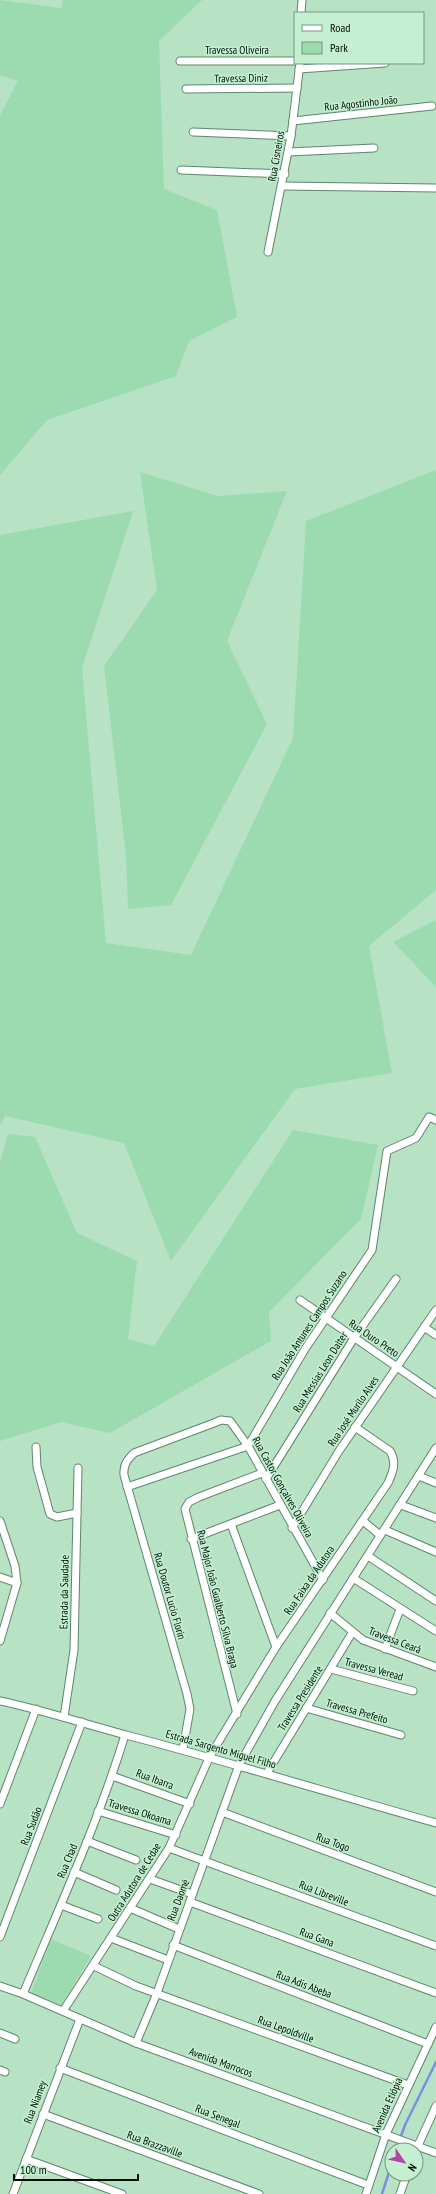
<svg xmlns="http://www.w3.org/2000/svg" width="436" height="2194" viewBox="0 0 436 2194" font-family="'PT Sans Narrow',sans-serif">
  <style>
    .green { fill: #9cdaaf }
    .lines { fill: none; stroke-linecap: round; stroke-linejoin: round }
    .stream { stroke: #7d8de3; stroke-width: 2.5 }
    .minor-casing { stroke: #5e876b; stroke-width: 9 }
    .minor { stroke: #fff; stroke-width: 7 }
    .labels { text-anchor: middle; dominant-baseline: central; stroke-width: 3; stroke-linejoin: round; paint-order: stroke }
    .street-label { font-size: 11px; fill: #021006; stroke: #c4f0d1 }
  </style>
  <rect width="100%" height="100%" fill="#b7e3c4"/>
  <g class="green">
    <polygon points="0,0 61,8 63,0 202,0 159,41 164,189 217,210 237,317 189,341 176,376 47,420 0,475 0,115 18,81 0,75"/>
    <polygon points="436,470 436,890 369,946 392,1073 295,1089 171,1261 124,1143 5,1116 0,1125 0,535 133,511 82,668 106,943 191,955 293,738 306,521"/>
    <polygon points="140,472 218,496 287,491 227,641 267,724 171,905 128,909 126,855 104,666 157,590"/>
    <polygon points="436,920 436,987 393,942"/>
    <polygon points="293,1130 378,1145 361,1219 269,1312 271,1341 110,1433 61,1422 0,1441 0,1163 8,1134 35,1137 77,1233 137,1261 128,1339 154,1346"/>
    <polygon points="51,1939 91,1956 61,2005 31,1993"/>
  </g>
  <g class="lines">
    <g class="stream">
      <polyline points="396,2150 405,2125 436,2062"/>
      <polyline points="382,2194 392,2163"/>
    </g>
    <defs>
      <g id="minor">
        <polyline points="301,13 302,0"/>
        <polyline points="180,61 295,61"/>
        <polyline points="299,69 385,63"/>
        <polyline points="186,89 297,88"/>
        <polyline points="293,121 432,106"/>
        <polyline points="193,132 291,136"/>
        <polyline points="289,152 374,148"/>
        <polyline points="181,170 285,174"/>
        <polyline points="282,186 436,188"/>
        <polyline points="268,252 291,136 300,63"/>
        <polyline points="300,1300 436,1394"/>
        <polyline points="424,1327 436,1335"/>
        <polyline points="36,1447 37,1467 50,1514 57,1517 77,1513"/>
        <polyline points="419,1476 436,1483"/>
        <polyline points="266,1479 354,1338 396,1279"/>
        <polyline points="127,1487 248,1446 305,1349 372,1250 387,1151 416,1138 429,1117 436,1120"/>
        <polyline points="401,1505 436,1518"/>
        <polyline points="0,1521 15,1566 17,1583 0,1641"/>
        <polyline points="363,1521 380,1535"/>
        <polyline points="231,1524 276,1647"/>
        <polyline points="292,1528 339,1451 436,1310"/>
        <polyline points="385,1530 436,1552"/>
        <polyline points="191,1539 280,1505"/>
        <polyline points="368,1556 436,1601"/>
        <polyline points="0,1577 17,1583"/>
        <polyline points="353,1578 436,1631"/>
        <polyline points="330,1613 363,1640 436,1667"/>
        <polyline points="385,1649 400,1609"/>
        <polyline points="331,1669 413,1691"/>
        <path d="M0,1701C43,1710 84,1724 126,1735C230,1762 333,1794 436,1823"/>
        <polyline points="306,1708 401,1735"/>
        <polyline points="237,1714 185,1509 189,1502 199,1497 262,1473"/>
        <polyline points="64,1717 74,1650 78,1468"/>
        <path d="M183,1749L190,1709L187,1694L124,1475C123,1465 127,1460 134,1453L214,1423L221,1420L230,1421L248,1446L323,1580"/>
        <polyline points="267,1773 352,1633"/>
        <polyline points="112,1776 190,1804"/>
        <polyline points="0,1804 36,1709"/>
        <polyline points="98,1811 176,1835"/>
        <polyline points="222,1812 436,1892"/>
        <polyline points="87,1841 136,1860"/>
        <polyline points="169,1848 436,1946"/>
        <polyline points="74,1872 116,1890"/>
        <polyline points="150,1879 192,1894"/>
        <polyline points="190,1902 436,1993"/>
        <polyline points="61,1905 98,1919"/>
        <polyline points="130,1908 179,1929"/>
        <polyline points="0,1937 82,1722"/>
        <polyline points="111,1938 168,1960"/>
        <polyline points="173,1945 428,2044"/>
        <polyline points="94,1966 136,1986 408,2085"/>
        <polyline points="0,1986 23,1994 136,2043 436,2153"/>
        <path d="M23,1994C59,1908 98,1823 125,1735"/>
        <path d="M63,2011L169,1848L210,1756L276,1647L388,1483C393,1472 397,1462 390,1451L355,1427"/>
        <polyline points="0,2033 15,2039"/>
        <polyline points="136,2043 157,1993 239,1765 275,1701 436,1448"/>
        <polyline points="60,2068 368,2185"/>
        <polyline points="0,2070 5,2072"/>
        <polyline points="43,2114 259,2194"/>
        <polyline points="416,2150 436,2106"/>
        <polyline points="26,2159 122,2194"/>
        <polyline points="13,2194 80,2019"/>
        <polyline points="366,2194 386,2134 436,2027"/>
        <polyline points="400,2194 407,2174"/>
      </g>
    </defs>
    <use href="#minor" class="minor-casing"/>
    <use href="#minor" class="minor"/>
  </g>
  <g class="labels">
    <g class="street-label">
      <text x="237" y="50">Travessa Oliveira</text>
      <text transform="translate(241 78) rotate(-1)">Travessa Diniz</text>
      <text transform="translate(361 103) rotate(-6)">Rua Agostinho João</text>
      <text transform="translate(276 156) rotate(-80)">Rua Cisneiros</text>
      <text transform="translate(309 1325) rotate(-57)">Rua João Antunes Campos Suzano</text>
      <text transform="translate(374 1338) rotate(34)">Rua Ouro Preto</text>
      <text transform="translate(320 1372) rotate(-58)">Rua Messias Leon Dalter</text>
      <text transform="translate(353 1411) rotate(-56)">Rua José Murilo Alves</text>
      <text transform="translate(283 1487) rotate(61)">Rua Castor Gonçalves Oliveira</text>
      <text transform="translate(309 1580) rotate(-56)">Rua Faixa da Adutora</text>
      <text transform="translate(64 1592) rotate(-89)">Estrada da Saudade</text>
      <text transform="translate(170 1596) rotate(74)">Rua Doutor Lucio Florin</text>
      <text transform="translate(218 1599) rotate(76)">Rua Major João Gualberto Silva Braga</text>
      <text transform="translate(395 1640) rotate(21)">Travessa Ceará</text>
      <text transform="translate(374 1669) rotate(15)">Travessa Veread</text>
      <text transform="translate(300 1698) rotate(-58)">Travessa Presidente</text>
      <text transform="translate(357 1711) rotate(16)">Travessa Prefeito</text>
      <text transform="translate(221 1749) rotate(16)">Estrada Sargento Miguel Filho</text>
      <text transform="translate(155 1779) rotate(20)">Rua Ibarra</text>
      <text transform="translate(140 1812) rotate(17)">Travessa Okoama</text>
      <text transform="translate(31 1826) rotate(-69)">Rua Sudão</text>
      <text transform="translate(333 1842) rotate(20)">Rua Togo</text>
      <text transform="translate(67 1861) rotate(-68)">Rua Chad</text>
      <text transform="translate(134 1882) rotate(-58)">Outra Adutora de Cedae</text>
      <text transform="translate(324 1893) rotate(21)">Rua Libreville</text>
      <text transform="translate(178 1900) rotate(-69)">Rua Daomé</text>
      <text transform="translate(317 1937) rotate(20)">Rua Gana</text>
      <text transform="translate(304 1984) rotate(21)">Rua Adis Abeba</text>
      <text transform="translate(286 2029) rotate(20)">Rua Lepoldville</text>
      <text transform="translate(221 2062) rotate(20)">Avenida Marrocos</text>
      <text transform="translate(35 2102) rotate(-69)">Rua Niamey</text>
      <text transform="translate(387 2105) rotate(-66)">Avenida Etiópia</text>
      <text transform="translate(218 2116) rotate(21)">Rua Senegal</text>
      <text transform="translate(155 2144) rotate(20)">Rua Brazzaville</text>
    </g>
  </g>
  <rect x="294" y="12" width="130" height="52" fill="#c4f0d1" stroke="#769680"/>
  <rect x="302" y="25" width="20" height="6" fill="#ffffff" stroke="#769680"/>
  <text x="330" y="32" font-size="12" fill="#021006">Road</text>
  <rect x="302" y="42" width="20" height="12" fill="#9cdaaf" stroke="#769680"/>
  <text x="330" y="52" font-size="12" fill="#021006">Park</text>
  <g transform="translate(404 2162) rotate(124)"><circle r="19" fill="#c4f0d1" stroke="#769680"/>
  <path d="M0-3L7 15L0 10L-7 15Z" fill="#b546a3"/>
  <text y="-6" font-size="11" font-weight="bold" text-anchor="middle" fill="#021006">N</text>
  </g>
  <path d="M14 2174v6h124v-6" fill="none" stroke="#021006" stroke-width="2"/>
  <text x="20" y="2174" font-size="12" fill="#021006" stroke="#c4f0d1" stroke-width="3" paint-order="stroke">100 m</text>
</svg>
